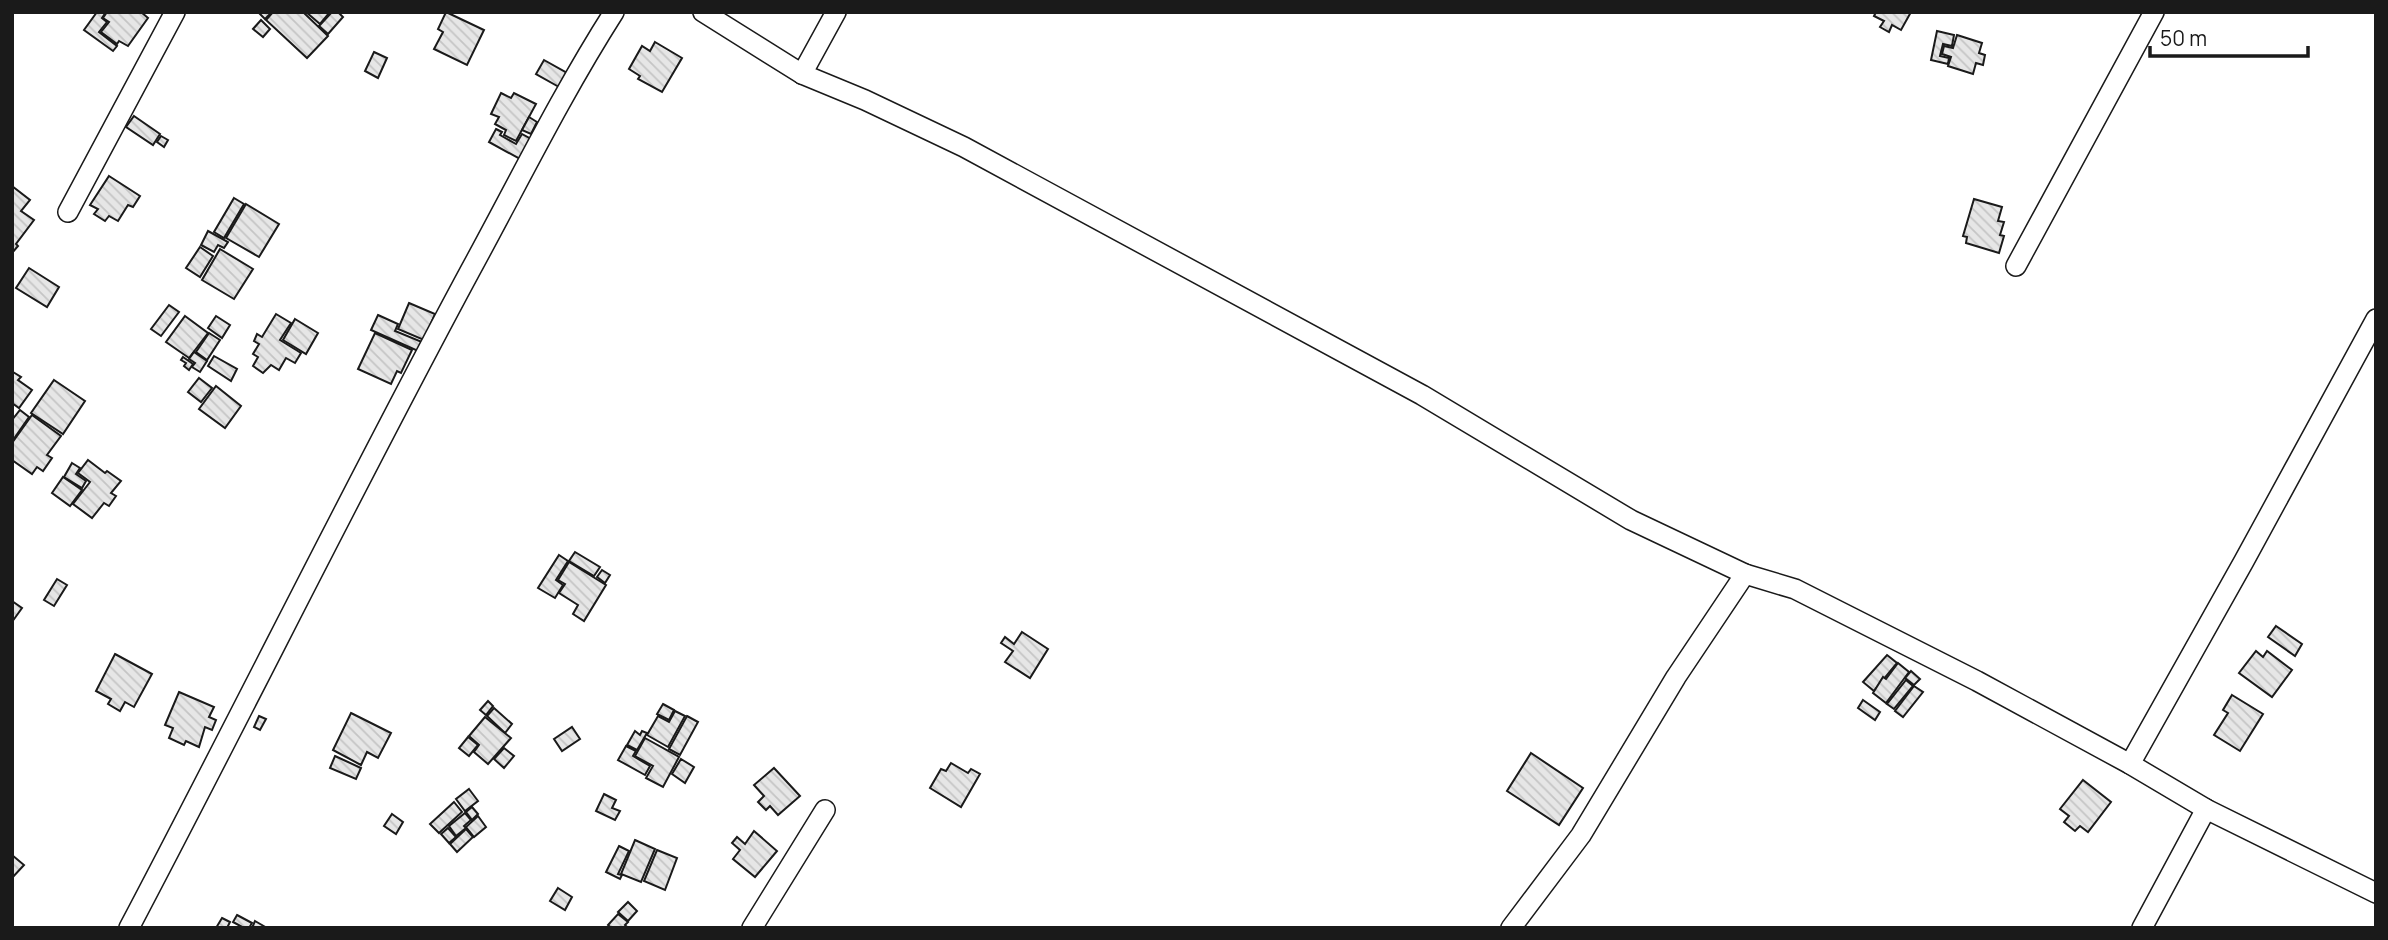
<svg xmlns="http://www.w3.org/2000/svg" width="2388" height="940" viewBox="0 0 2388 940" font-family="Manrope,sans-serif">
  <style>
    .building { fill: url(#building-back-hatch); stroke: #1a1a1a; stroke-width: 2 }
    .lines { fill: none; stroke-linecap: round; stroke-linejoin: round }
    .street-casing { stroke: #1a1a1a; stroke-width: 22 }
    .street { stroke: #fff; stroke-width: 19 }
  </style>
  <defs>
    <pattern id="building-back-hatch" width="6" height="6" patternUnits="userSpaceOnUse" patternTransform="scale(1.75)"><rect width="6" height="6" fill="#e6e6e6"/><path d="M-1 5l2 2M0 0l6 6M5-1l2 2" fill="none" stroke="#c5c5c5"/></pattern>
  </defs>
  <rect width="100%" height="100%" fill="#fff"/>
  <g class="building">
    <polygon points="97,12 106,12 102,18 107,22 99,32 117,46 113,51 84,30"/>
    <polygon points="107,12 141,12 148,18 128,46 119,41 117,44 101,32 109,22 103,18"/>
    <polygon points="258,12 272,12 265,19"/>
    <polygon points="273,12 303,12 328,36 307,58 266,20"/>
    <polygon points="306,12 330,12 320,24"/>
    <polygon points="332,12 338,12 343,17 328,34 319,26"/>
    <polygon points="446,12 484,30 467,65 434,49 443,32 438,29"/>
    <polygon points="1876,12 1911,12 1901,30 1892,25 1889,32 1880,27 1884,21 1874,16"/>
    <polygon points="261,20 270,29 263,37 253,29"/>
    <polygon points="1937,31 1954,35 1952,46 1943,44 1940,56 1949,58 1948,64 1931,60"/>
    <polygon points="1957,35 1982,43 1979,53 1985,55 1983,65 1976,63 1973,74 1948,66 1951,57 1942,54 1944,46 1953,48"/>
    <polygon points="655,42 682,58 662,92 638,79 640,76 629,69 642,46 650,51"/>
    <polygon points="374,52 387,58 378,78 365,71"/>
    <polygon points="544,60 567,73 559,87 536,74"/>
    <polygon points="501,93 511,98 514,93 536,104 516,141 504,135 506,130 495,124 499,117 491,114"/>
    <polygon points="134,116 160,134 153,145 126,127"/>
    <polygon points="529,117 537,122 531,134 522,130"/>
    <polygon points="496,129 502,132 500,135 516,144 522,134 531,139 520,159 489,142"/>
    <polygon points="161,136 168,140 164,147 157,142"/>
    <polygon points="109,176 140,196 133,207 128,205 118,221 109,216 105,221 94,214 98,209 90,205"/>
    <polygon points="12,186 30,200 21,211 34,220 16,244 18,246 12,253"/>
    <polygon points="234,198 244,204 224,238 214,232"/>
    <polygon points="1974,199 2002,207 1998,221 2004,222 2000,235 2004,236 1999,253 1966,243 1967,237 1963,236"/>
    <polygon points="246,204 279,224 259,257 226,238"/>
    <polygon points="208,231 228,242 224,248 218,245 214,252 201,245"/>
    <polygon points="200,247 213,256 200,277 186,268"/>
    <polygon points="220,249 253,269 234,299 202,280"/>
    <polygon points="29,268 59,287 47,307 16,288"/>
    <polygon points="409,303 435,314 424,340 398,329"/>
    <polygon points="169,305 179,312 161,336 151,329"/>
    <polygon points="276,314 291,323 280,340 301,353 295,363 286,358 279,370 271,365 263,373 253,366 258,357 253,354 259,344 254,341 257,334 262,337"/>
    <polygon points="378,315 398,324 395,331 422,342 418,351 371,330"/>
    <polygon points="185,316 208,333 189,358 166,342"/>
    <polygon points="216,316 230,325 222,338 208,328"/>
    <polygon points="295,319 318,333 306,354 283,340"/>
    <polygon points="209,333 220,340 207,360 196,352"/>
    <polygon points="375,333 412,350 401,373 397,371 391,384 358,369"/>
    <polygon points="194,352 207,361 200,372 192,367 195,363 189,359"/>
    <polygon points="214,356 237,369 231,381 208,366"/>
    <polygon points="183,357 193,364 189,370 184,366 186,363 181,360"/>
    <polygon points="13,372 21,377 18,380 32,390 19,408 12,403"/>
    <polygon points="199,378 212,388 201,402 188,392"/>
    <polygon points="54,380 85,401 63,434 31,413"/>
    <polygon points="216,386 241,406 225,428 199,409"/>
    <polygon points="20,410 29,417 13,440 12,420"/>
    <polygon points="32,415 61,436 47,455 52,458 43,471 37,467 32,474 12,460 12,443"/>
    <polygon points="88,460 105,473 107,471 121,481 111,493 116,496 109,506 104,503 92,518 73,504 90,482 78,473"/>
    <polygon points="72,463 80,468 76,474 86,481 82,488 64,477"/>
    <polygon points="63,477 82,490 70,506 52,493"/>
    <polygon points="575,552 600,567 594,576 569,561"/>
    <polygon points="559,555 568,561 556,580 563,585 555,598 538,588"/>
    <polygon points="569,562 606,585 584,621 573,614 578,605 559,593 565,584 558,580"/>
    <polygon points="602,570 610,575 605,583 597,577"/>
    <polygon points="57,579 67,585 54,606 44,600"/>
    <polygon points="12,601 22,608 12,622"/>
    <polygon points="2276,626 2302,644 2295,656 2268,637"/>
    <polygon points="1022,632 1048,649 1030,678 1005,662 1013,651 1001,643 1005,637 1014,644"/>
    <polygon points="2256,651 2263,657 2267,651 2292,670 2272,697 2239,673"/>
    <polygon points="115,654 152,674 134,707 125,702 120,711 108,704 111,699 96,691"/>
    <polygon points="1887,655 1897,663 1874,691 1863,682"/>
    <polygon points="1898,663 1909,672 1886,703 1873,693 1883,677 1886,679"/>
    <polygon points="1911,671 1920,679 1914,685 1905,678"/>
    <polygon points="1906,680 1913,686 1894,709 1887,704"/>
    <polygon points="1914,686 1923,692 1903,717 1895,711"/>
    <polygon points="179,692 214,707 209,717 216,720 212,730 205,727 199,747 186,741 184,745 169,738 173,728 165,725"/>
    <polygon points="2232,695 2263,714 2240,751 2214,735 2228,713 2223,710"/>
    <polygon points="1863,700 1880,712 1875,720 1858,708"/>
    <polygon points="488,701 493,706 486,715 480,710"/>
    <polygon points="663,704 674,710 669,720 657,714"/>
    <polygon points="494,708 512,724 505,733 487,716"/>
    <polygon points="675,711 685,716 668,747 647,735 658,716 669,722"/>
    <polygon points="351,713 391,733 378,758 367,752 361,765 333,750"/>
    <polygon points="259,716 266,719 260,730 254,727"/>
    <polygon points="687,716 698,722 680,755 669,749"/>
    <polygon points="485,717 511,738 488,764 474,752 479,745 469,736"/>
    <polygon points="572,727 580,739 562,751 554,739"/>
    <polygon points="635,731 640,735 642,731 647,733 637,750 627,745"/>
    <polygon points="468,737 478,745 469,756 459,748"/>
    <polygon points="645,738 679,757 663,787 646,778 653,766 635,756"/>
    <polygon points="626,746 636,751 633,756 650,766 645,775 618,760"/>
    <polygon points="504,748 514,756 504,768 494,759"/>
    <polygon points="1531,753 1583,788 1559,825 1507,791"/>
    <polygon points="335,756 361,768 356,779 330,768"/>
    <polygon points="681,759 694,767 685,783 672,774"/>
    <polygon points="951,763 968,773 971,769 980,774 961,807 930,788 941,769 946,771"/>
    <polygon points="774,768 800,796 778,815 770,806 766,810 758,802 764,796 754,785"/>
    <polygon points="2083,780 2111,802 2088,832 2080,826 2075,831 2064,822 2069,816 2060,809"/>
    <polygon points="469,789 478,801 465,811 456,799"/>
    <polygon points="604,794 616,800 612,808 620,811 615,820 596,811"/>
    <polygon points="454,802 462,812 439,833 430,824"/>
    <polygon points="472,807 478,814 472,820 466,812"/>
    <polygon points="465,813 471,820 464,826 466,828 456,836 449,826"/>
    <polygon points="392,814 403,822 396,834 384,826"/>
    <polygon points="478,816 486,827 474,837 466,827"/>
    <polygon points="448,828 456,837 449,843 441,834"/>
    <polygon points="466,829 473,837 457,852 450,844"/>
    <polygon points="754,831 777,851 755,877 733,859 740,850 732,843 737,837 745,844"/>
    <polygon points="635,840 655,849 641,882 621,874"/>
    <polygon points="619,846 629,851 618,874 622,875 620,879 606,872"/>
    <polygon points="657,850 677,858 665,890 644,881"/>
    <polygon points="12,855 24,865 12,878"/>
    <polygon points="558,888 572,897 565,910 550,901"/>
    <polygon points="628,902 637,911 628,921 618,912"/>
    <polygon points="618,914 628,922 625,925 628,928 611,928 608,925"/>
    <polygon points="237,915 252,923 249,928 244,928 233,922"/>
    <polygon points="222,918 230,922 227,928 216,928"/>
    <polygon points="255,921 267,928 252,928"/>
  </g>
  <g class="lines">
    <defs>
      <g id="street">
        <polyline points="703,12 802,74 865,100 964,147 1422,395 1631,520 1745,574 1795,589 1977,681 2130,764 2206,809 2376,893"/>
        <polyline points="802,74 836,12"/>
        <polyline points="68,212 175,12"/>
        <polyline points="2016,266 2154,12"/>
        <polyline points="2130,764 2244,561 2376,319"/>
        <path d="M129,928C244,710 353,488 470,271C517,185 561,95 614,12"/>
        <polyline points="752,928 825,810"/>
        <polyline points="1511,928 1581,835 1676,677 1745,574"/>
        <polyline points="2142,928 2206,809"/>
      </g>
    </defs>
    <use href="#street" class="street-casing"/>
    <use href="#street" class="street"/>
  </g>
  <rect width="2388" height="940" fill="none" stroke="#1a1a1a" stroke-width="28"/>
  <path d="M2150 46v10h158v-10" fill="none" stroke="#1a1a1a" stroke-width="3.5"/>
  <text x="2160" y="46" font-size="21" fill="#1a1a1a" stroke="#ffffff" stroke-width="5" paint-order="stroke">50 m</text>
</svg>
